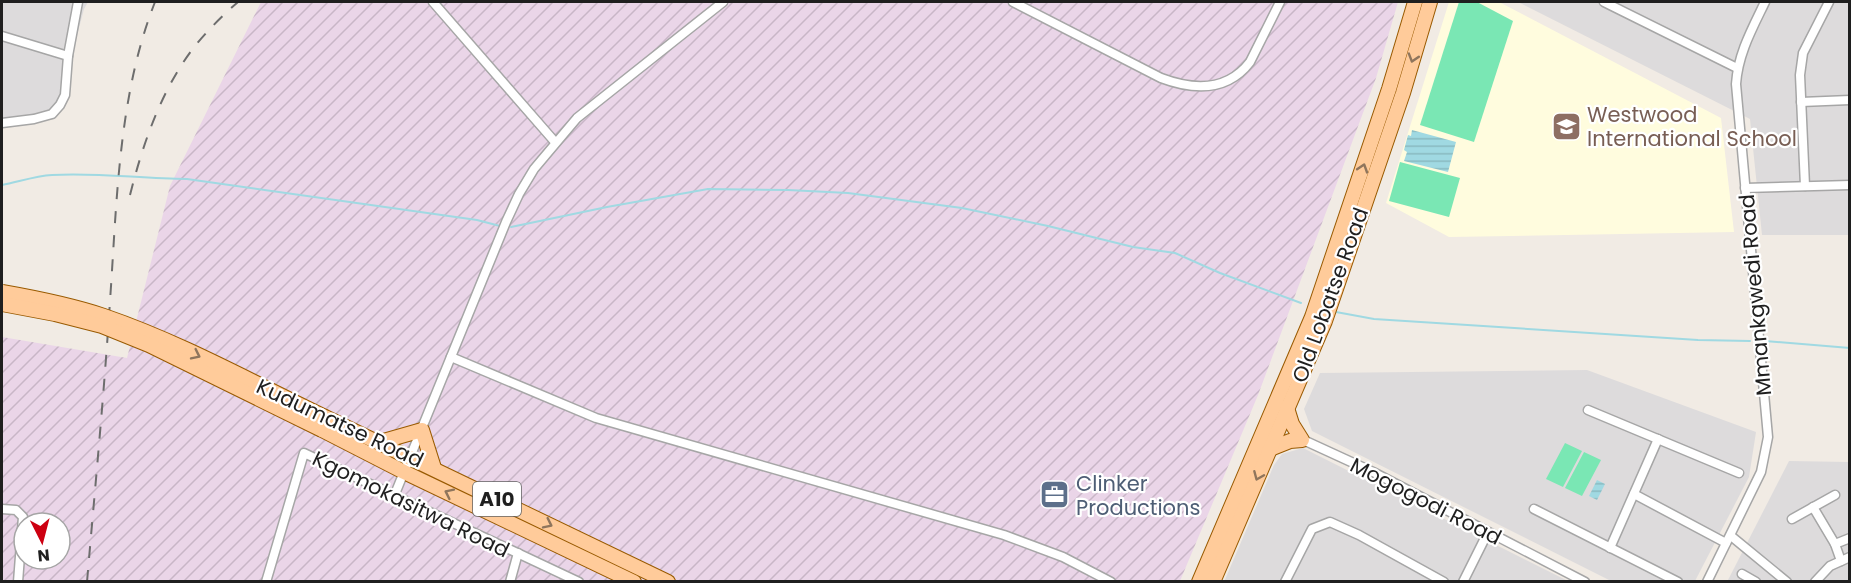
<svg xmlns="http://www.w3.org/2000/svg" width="1851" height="583" viewBox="0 0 1851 583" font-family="Poppins,sans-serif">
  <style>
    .residential { fill: #dddbdc }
    .industrial { fill: url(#industrial-furrows); fill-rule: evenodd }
    .education { fill: #fffcde }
    .pitch { fill: #7ae7b4 }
    .water { fill: url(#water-rules) }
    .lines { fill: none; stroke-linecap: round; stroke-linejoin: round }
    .stream { stroke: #a0d9e2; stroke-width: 2 }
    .street-casing { stroke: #a6a6a6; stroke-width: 11 }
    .primary-casing { stroke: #995a00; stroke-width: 16 }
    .street { stroke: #fff; stroke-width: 8 }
    .primary { stroke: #ffcb9a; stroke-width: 14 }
    .rail { stroke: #6d6d6d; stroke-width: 2; stroke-dasharray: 12 12; stroke-linecap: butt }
    .primary-bridge-casing { stroke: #995a00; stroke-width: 16; stroke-linecap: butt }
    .primary-bridge { stroke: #ffcb9a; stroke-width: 14 }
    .oneway { stroke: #8f755c }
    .labels { text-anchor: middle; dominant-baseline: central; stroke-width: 4.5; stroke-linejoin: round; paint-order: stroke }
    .shield { fill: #fff; stroke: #626262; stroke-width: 1.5 }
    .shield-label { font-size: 20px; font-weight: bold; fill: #1f1f1f }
    .education-label { font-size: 21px; fill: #785e54; stroke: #fff; text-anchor: start }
    .street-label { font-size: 21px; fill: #1f1f1f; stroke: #fff }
    .service-label { font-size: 21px; fill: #4e5e75; stroke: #fff; text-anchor: start }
  </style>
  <defs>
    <pattern id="industrial-furrows" width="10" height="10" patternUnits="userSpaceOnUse" patternTransform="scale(1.5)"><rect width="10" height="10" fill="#ead5e8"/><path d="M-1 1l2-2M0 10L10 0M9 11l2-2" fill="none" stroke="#c8b6c7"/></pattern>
    <pattern id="water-rules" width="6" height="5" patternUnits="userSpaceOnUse" patternTransform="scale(1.5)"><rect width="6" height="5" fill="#a0d9e2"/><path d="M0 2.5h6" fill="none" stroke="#89bac1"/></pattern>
  </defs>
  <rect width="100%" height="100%" fill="#f1ebe4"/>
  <g class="residential">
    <polygon points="2,2 88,2 84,9 55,119 2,125"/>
    <polygon points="1518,2 1849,2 1849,235 1762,235 1750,119"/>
    <polygon points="1587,370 1756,432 1749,477 1695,581 1611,581 1312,431 1304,409 1320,373"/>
    <polygon points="1303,448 1568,581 1224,582 1274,465 1282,454"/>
    <polygon points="1789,461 1849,462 1849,581 1727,582"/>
  </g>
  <path class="industrial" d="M261,2H1398L1376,78L1258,395L1180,581H2V337L127,358L170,186ZM24,523H60V559H24Z"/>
  <polygon class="education" points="1449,2 1499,2 1721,118 1734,232 1449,237 1386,203"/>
  <g class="pitch">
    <polygon points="1459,2 1477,2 1513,21 1474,142 1420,125"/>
    <polygon points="1400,162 1460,178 1449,217 1389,201"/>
    <polygon points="1565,443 1582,451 1563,487 1546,479"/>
    <polygon points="1584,452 1601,460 1582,496 1565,488"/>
  </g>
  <g class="water">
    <polygon points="1412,130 1456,142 1448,172 1404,161 1407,152 1404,150 1408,135 1411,136"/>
    <polygon points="1597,480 1605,484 1597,500 1589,496"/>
  </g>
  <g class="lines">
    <g class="stream">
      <path d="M2,185C18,182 35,176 52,175C97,172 141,179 187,179L477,220L500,226"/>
      <polyline points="511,227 607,207 708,189 788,190 848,193 962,208 1048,226 1133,247 1175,253 1220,273 1301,303"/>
      <polyline points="1336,312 1374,319 1698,340 1750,341"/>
      <polyline points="1765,341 1850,348"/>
    </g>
    <defs>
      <g id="street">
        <polyline points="433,2 555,142"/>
        <path d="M1013,2L1161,78C1193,90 1227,92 1250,62L1280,2"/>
        <polyline points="1604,2 1737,68"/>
        <polyline points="2,36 68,56"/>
        <polyline points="1801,102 1850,100"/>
        <polyline points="2,123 34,119 52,114 60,105 65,95 68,56 78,2"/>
        <polyline points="1805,186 1800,75 1803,53 1829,2"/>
        <polyline points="1745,188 1850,185"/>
        <polyline points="451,357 596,418 1004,535 1063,557 1111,582"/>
        <polyline points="1588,410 1739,473"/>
        <polyline points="1299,438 1373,472 1585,582"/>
        <polyline points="395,494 506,222 519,194 534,169 577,118 723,2"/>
        <polyline points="1634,494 1726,543"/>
        <polyline points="1813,507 1835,544 1841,561"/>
        <polyline points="2,509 16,510 23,517 18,582"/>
        <polyline points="1534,509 1678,582"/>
        <polyline points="1792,519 1835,495"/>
        <polyline points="1731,536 1787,582"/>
        <polyline points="1835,544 1850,538"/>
        <polyline points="1610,548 1658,439"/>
        <polyline points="1742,574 1756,582"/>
        <polyline points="266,582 304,453 579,582"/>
        <polyline points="510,582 518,553"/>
        <polyline points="1285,582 1312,529 1330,522 1359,535 1444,582"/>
        <polyline points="1463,582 1488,532"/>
        <path d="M1707,582L1761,472L1768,437L1736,84C1738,54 1752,29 1765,2"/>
        <polyline points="1815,582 1830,566 1850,557"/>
      </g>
      <g id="primary">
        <polyline points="325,417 668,582"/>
        <polyline points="322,430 404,472 634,582"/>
        <polyline points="380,442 422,430 434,468"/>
        <polyline points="1270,449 1290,441 1302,440 1292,424 1287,408"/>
        <polyline points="1199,582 1312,317 1389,89 1415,2"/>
        <polyline points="1213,582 1325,321 1403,93 1430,2"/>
      </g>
    </defs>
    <use href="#street" class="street-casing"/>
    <use href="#primary" class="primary-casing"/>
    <use href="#street" class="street"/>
    <use href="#primary" class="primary"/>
    <g class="rail">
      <path d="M130,195C143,143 162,88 195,46C208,30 223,15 238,2"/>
      <path d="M87,582C95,488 104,395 110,301C117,202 118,96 155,2"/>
    </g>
    <defs>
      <g id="primary-bridge">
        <path d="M2,292C36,298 71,305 104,316C180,342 252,382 325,417"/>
        <polyline points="2,304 55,314 102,326 149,345 322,430"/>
      </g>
    </defs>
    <use href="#primary-bridge" class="primary-bridge-casing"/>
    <use href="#primary-bridge" class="primary-bridge"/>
  </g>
  <defs><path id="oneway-chevron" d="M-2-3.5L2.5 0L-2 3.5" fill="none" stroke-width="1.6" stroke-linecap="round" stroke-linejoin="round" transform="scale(1.5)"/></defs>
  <g class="oneway">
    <use href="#oneway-chevron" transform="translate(1413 58) rotate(107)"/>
    <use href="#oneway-chevron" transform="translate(1363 168) rotate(-72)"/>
    <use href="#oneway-chevron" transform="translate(196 355) rotate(26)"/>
    <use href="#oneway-chevron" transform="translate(1258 476) rotate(113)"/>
    <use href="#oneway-chevron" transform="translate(449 493) rotate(-154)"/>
    <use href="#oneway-chevron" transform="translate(548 524) rotate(26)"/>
  </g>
  <defs>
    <symbol id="school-square" viewBox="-11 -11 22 22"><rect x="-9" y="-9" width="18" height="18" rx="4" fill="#8d6e63" stroke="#fff"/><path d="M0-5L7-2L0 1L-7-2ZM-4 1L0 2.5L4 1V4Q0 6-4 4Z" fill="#fff"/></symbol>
    <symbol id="office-square" viewBox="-11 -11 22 22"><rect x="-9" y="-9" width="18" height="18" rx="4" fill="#5c6f8a" stroke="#fff"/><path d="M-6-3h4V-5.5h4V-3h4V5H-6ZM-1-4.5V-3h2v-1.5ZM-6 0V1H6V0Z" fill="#fff"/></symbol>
  </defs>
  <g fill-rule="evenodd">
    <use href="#school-square" x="1550" y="110" width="33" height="33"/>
    <use href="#office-square" x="1038" y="478" width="33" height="33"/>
  </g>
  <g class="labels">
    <rect class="shield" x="473" y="482" width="48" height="34" rx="4.5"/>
    <g class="shield-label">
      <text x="497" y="499">A10</text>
    </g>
    <g class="education-label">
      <text x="1587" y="114">Westwood<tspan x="1587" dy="24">International School</tspan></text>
    </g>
    <g class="street-label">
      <text transform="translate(1330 295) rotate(-70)">Old Lobatse Road</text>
      <text transform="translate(1755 295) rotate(-95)">Mmankgwedi Road</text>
      <text transform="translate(340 423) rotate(25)">Kudumatse Road</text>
      <text transform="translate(1426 501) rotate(27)">Mogogodi Road</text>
      <text transform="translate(411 504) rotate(26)">Kgomokasitwa Road</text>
    </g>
    <g class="service-label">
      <text x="1076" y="483">Clinker<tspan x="1076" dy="24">Productions</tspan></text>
    </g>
  </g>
  <rect width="1851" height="583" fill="none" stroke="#1f1f1f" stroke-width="6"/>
  <g transform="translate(42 541) rotate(174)"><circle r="28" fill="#ffffff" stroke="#a5a5a5" stroke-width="1.5"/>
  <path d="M0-4.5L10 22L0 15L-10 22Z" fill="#cd0011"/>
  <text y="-9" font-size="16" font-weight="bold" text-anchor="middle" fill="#1f1f1f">N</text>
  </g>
</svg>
